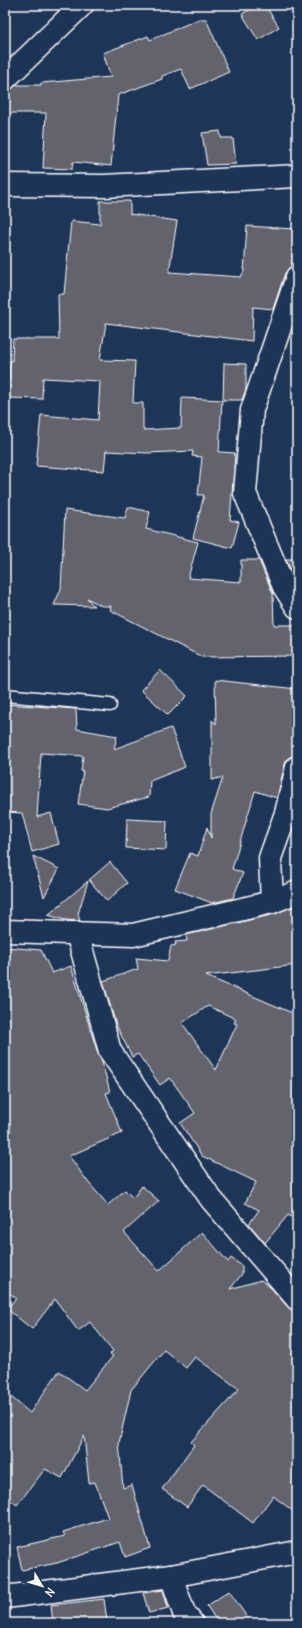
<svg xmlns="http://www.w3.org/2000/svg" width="302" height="1628" viewBox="0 0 302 1628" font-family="Delius,sans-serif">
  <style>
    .building { fill: #64636e; stroke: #fff; fill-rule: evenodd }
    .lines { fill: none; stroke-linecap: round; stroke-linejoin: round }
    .service-casing { stroke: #fff; stroke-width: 15 }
    .minor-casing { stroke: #fff; stroke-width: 25 }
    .tertiary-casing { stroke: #fff; stroke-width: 25 }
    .service { stroke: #1d3557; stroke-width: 12 }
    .minor { stroke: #1d3557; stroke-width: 22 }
    .tertiary { stroke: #1d3557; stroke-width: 22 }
  </style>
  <rect width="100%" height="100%" fill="#1d3557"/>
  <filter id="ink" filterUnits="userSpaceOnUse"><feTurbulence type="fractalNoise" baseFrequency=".025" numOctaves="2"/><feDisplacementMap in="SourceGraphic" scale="8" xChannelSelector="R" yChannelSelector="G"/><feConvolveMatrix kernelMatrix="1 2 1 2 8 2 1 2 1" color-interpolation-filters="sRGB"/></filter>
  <g filter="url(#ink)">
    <g class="building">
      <polygon points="258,5 265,5 279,27 258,40 242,14"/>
      <polygon points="199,19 206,19 229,72 190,89 181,69 162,76 162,79 118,95 111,166 73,162 72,169 43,168 46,113 6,113 6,91 16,85 41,85 41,83 111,77 103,53 148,36 150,40"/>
      <polygon points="220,131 221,138 233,138 236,164 207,165 202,133"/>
      <polygon points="100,201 130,201 130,214 177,221 169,272 241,277 244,271 247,226 294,229 292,266 285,273 273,309 253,307 252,341 106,323 100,360 135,361 133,403 143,403 143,430 181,428 182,398 222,400 219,452 235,453 230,520 239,522 232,548 193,538 204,495 198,495 202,457 192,456 193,451 147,453 106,451 104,471 36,466 41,415 98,420 100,381 43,378 42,399 8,398 10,361 12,361 13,339 59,339 58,294 64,294 71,221 100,224"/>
      <polygon points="224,363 246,364 246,389 242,400 223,400"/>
      <polygon points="128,507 150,512 146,529 198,542 188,578 241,582 241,560 259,560 273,594 274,625 297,625 297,656 202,657 110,610 111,606 102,606 87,598 94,606 54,605 61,589 65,510 125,518"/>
      <polygon points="286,559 297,559 297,581 295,581"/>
      <polygon points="160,670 187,696 168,715 141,690"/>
      <polygon points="215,680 297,689 297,755 288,758 285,764 277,798 255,791 232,869 243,873 233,898 212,903 175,889 190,853 198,856 207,827 211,838 211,814 223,777 212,780 212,720 216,724"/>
      <polygon points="5,704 76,709 77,729 117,736 114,749 171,728 185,767 150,781 149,797 107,808 78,804 83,771 81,771 83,756 41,753 37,817 51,813 59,844 32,852 22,813 5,812"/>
      <polygon points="127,819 167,821 166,850 126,848"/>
      <polygon points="33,856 59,869 44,897"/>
      <polygon points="110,862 127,883 107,901 89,880"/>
      <polygon points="88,881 78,914 80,921 65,920 48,915"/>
      <path d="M294,906L297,932V965L206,976L297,1015V1220L288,1215L265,1243L249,1224L259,1210L245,1203L256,1182L202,1156L180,1123L195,1113L170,1078L160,1085L138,1054L132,1057L116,1025L103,981L138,969L136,958L168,961L171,946L176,945L175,942L187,941L186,935L275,914ZM208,1006L236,1019L234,1023L237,1024L216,1070L182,1023Z"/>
      <polygon points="5,947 41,950 52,973 71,966 98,1054 102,1062 110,1092 106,1093 122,1133 69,1156 88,1182 108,1205 125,1190 133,1198 142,1186 159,1201 124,1232 159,1271 202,1232 228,1262 231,1258 242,1266 242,1274 230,1289 261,1280 271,1288 288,1307 297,1311 297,1514 273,1496 253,1523 203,1485 187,1507 162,1489 194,1445 191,1442 239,1389 195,1357 186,1368 164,1350 131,1390 119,1443 123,1488 132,1485 150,1548 125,1557 120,1542 57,1563 22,1570 17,1547 65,1536 63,1532 108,1518 95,1482 89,1483 84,1436 62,1478 45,1469 17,1505 5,1496 5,1392 30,1413 59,1371 85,1390 113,1356 110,1354 113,1351 90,1322 78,1331 55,1299 32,1329 7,1309 16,1298 5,1290"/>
      <polygon points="163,1590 168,1608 149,1613 143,1593"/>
      <polygon points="229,1591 251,1623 218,1623 207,1606"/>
      <polygon points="104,1599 107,1621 90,1623 53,1623 51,1605"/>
    </g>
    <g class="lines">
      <defs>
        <polyline id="service" points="5,695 110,705"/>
        <g id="minor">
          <polyline points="5,79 82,5"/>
          <polyline points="5,185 104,186 297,176"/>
          <polyline points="297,277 252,410 245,493 284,587 297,607"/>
          <polyline points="272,902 270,858 286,813 297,767"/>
          <polyline points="5,931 133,935 272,902 297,892"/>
          <polyline points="77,933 110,1051 211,1199 297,1299"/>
          <polyline points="171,1576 184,1613 192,1623"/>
        </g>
        <polyline id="tertiary" points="5,1597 171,1576 297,1552"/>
      </defs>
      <use href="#service" class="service-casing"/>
      <use href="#minor" class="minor-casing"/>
      <use href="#tertiary" class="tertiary-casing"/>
      <use href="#service" class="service"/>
      <use href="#minor" class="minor"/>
      <use href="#tertiary" class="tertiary"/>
    </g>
  </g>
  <rect width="302" height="1628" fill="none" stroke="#1d3557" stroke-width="20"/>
  <rect x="10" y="10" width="282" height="1608" fill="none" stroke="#fff" stroke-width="1.5" filter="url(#ink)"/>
  <g transform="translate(42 1586) rotate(128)" stroke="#1d3557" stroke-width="3" paint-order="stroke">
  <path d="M0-3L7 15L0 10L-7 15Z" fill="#ffffff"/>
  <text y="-6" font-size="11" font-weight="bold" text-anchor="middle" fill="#ffffff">N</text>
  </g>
</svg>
